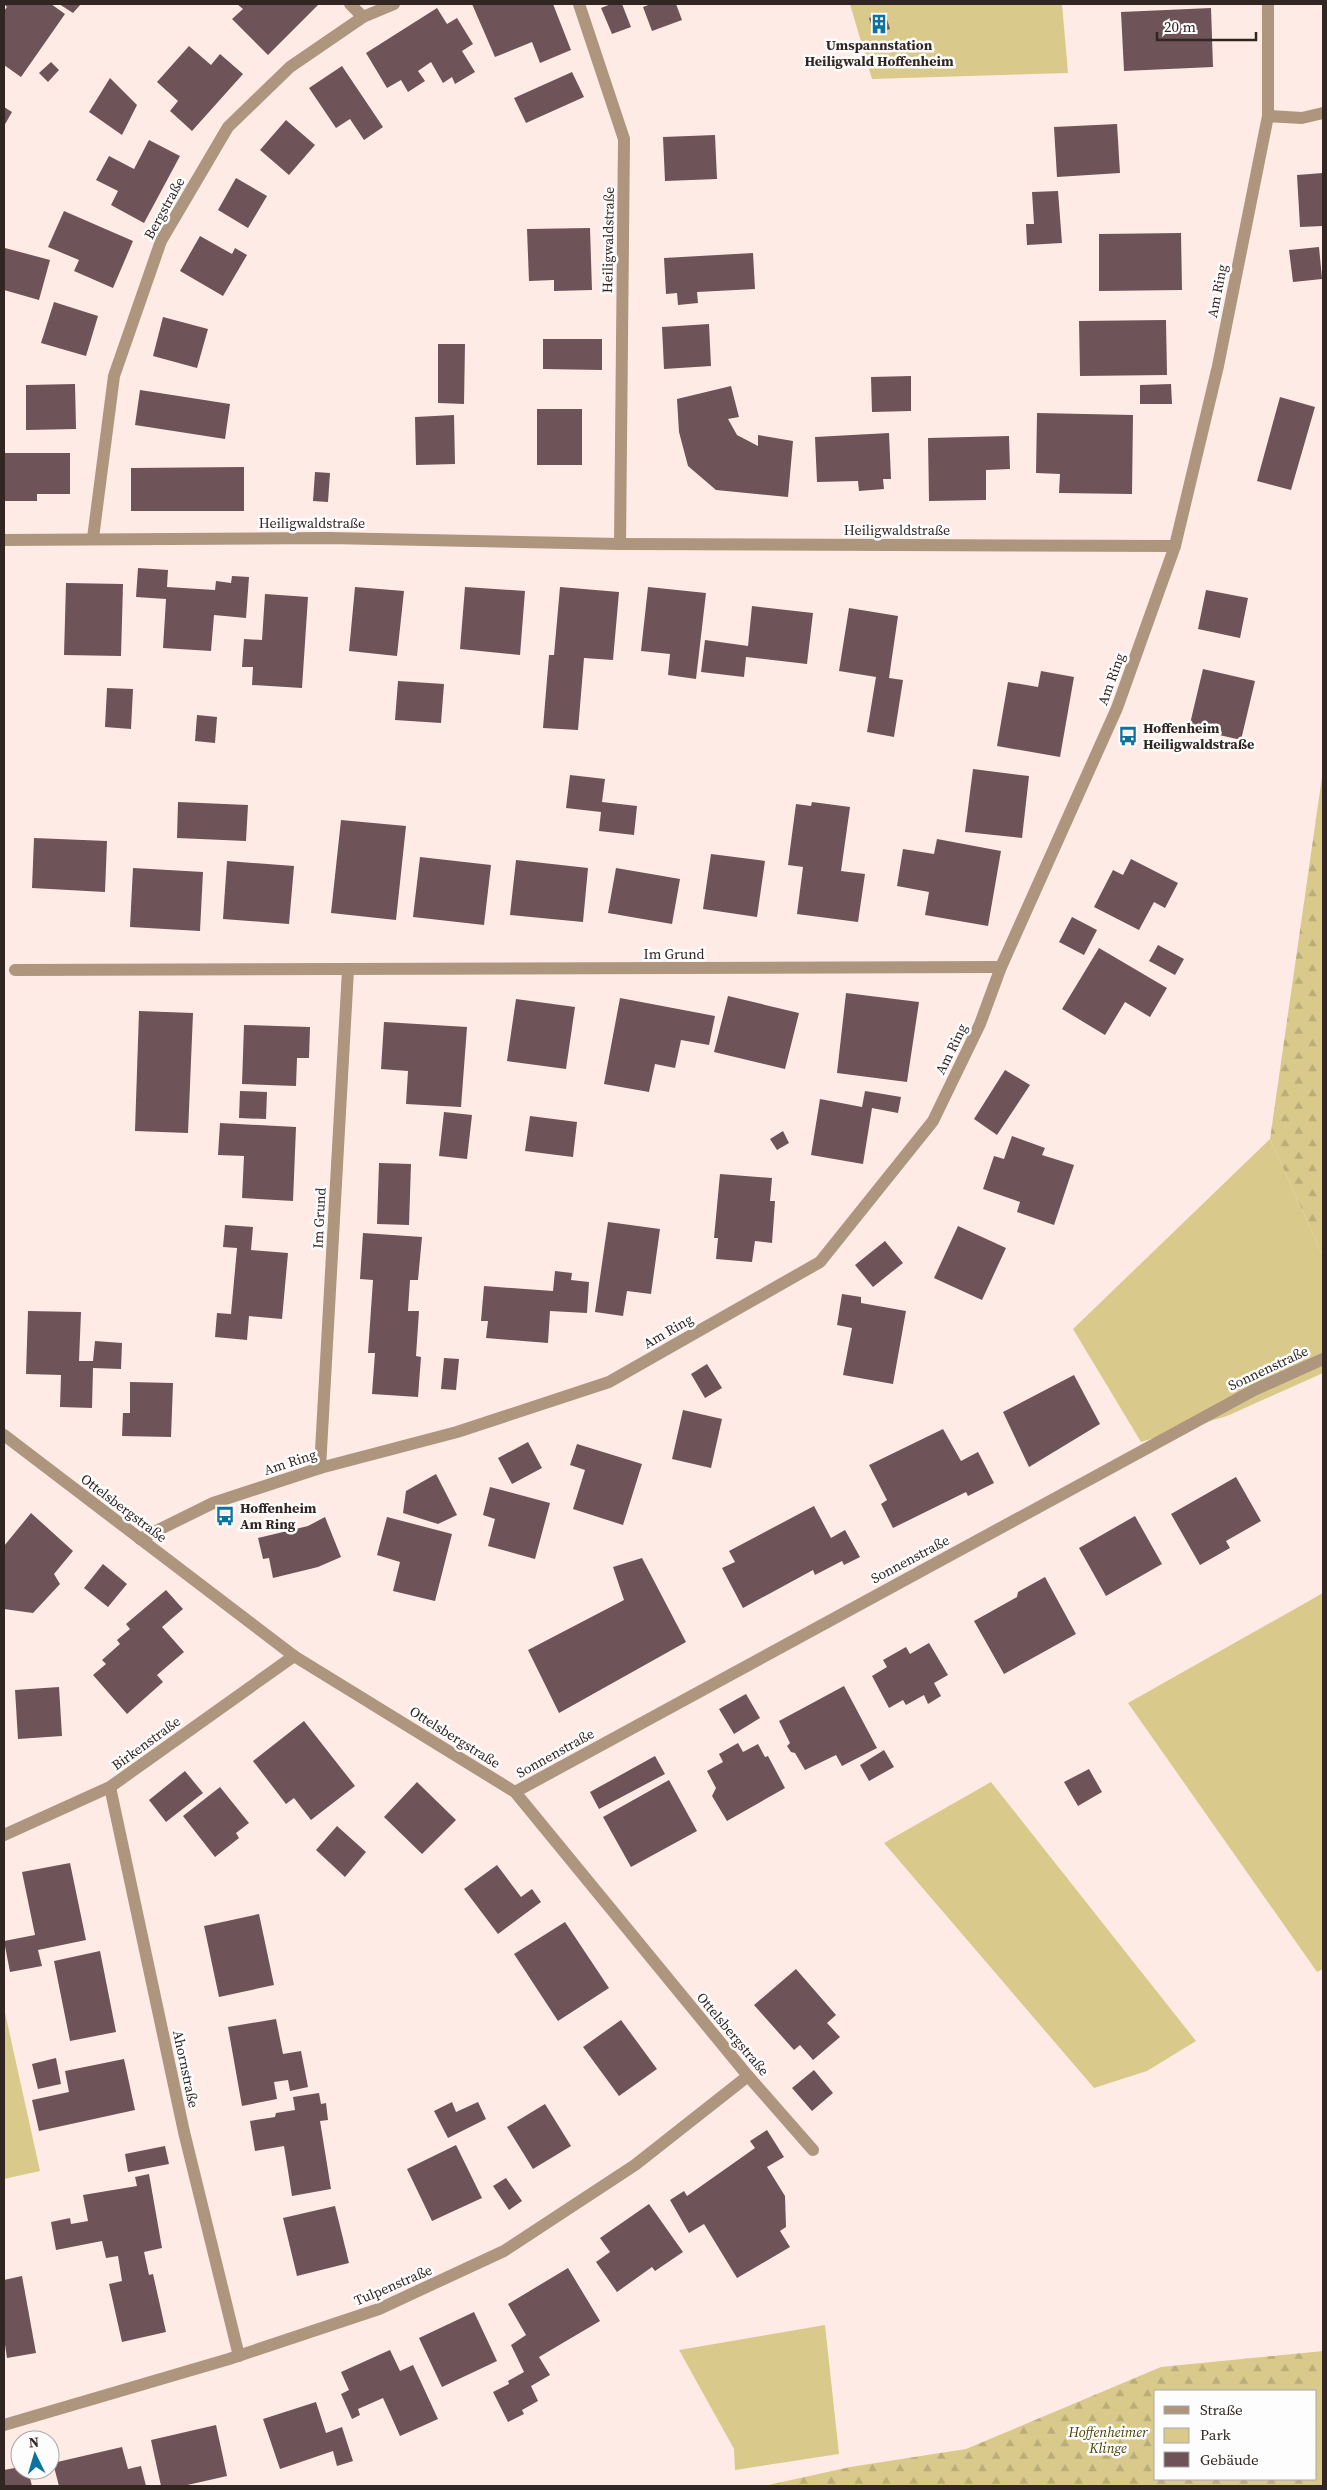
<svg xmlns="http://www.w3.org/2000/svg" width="1327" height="2490" viewBox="0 0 1327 2490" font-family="'Source Serif 4',serif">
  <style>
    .green { fill: #d9ca8b }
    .forest { fill: url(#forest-firs); fill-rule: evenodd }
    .building { fill: #6e5359 }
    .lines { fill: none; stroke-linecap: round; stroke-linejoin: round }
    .minor { stroke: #ae957e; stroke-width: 12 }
    .labels { text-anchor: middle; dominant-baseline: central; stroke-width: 5; stroke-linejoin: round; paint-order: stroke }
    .poi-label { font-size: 14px; font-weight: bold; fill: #322623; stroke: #fdfdfd; text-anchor: start }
    .street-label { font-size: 14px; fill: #322623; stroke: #fdfdfd }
    .park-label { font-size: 14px; font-style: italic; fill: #4b3f00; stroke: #fdfdfd }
  </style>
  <defs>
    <pattern id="forest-firs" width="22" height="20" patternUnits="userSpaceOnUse" patternTransform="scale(1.25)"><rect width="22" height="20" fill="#d9ca8b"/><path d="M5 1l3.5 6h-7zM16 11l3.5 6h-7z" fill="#bbad78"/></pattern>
  </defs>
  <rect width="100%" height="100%" fill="#ffebe6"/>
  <g class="green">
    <polygon points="850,4 1062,4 1068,73 872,79"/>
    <polygon points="1270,1139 1323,1256 1323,1373 1227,1416 1141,1442 1073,1329"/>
    <polygon points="1323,1593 1323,1969 1317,1972 1128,1703"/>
    <polygon points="991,1782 1196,2041 1147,2071 1094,2088 884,1843"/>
    <polygon points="4,2008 40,2171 4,2179"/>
    <polygon points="825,2325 839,2454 735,2470 734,2449 679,2350"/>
  </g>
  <g class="forest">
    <polygon points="1323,770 1323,1256 1270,1139"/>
    <path d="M1323,2351V2486H764L850,2467L966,2449L1161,2367ZM1156,2391H1316V2479H1156Z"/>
  </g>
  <g class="building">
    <polygon points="4,4 51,4 65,14 21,77 4,65 4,11 7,7"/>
    <polygon points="59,4 81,4 73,13"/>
    <polygon points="237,4 319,4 268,55 232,19 243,9"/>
    <polygon points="472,4 553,4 571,50 540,63 532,42 495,57"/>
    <polygon points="611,4 622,4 631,27 612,34 601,8"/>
    <polygon points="651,4 676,4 682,20 652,31 643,7"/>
    <polygon points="437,8 447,24 457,18 473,44 462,51 475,72 455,84 452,77 443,83 431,62 418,71 425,81 408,92 401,80 387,88 366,53"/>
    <polygon points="1211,8 1213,67 1124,71 1121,12"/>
    <polygon points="885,13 890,29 874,34 869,18"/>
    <polygon points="189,46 211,65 220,54 243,74 192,131 170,111 178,101 157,82"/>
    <polygon points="51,62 59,70 48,82 39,73"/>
    <polygon points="342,66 383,127 364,140 350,119 336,128 309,88"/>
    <polygon points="572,72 584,97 526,123 514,98"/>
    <polygon points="110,78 137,105 122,135 89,112"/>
    <polygon points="4,107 12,112 4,126"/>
    <polygon points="286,120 315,145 289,175 260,150"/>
    <polygon points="1117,124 1120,173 1057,177 1054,127"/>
    <polygon points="715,135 717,179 665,181 663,137"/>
    <polygon points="149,140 180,156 144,223 111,205 118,191 96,180 109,156 134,169"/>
    <polygon points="1323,173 1323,226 1300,227 1297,175"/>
    <polygon points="236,178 267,196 248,228 218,210"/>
    <polygon points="1058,191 1062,243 1027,245 1026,224 1034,224 1032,192"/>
    <polygon points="64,211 133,241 113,288 74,271 79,260 48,247"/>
    <polygon points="590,228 592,290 554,291 554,280 529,281 527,229"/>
    <polygon points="1181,233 1182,290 1099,291 1099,234"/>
    <polygon points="200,236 232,254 235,248 247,255 223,296 180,271"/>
    <polygon points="1319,247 1322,279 1293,282 1289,250"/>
    <polygon points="5,248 50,260 39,300 4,290"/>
    <polygon points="753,253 755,289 697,292 698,303 678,305 677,293 666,294 664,258"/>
    <polygon points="54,302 98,316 86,356 41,343"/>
    <polygon points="163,317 208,329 197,368 153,356"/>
    <polygon points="1166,320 1167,375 1080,376 1079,321"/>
    <polygon points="709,324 711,366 664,369 662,327"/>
    <polygon points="543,339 602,339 602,370 543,369"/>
    <polygon points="438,344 465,344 464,404 438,403"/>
    <polygon points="911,376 911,411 872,412 871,377"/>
    <polygon points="75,384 76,429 26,430 26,385"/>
    <polygon points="1171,384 1172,404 1140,404 1140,385"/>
    <polygon points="731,386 739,417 728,419 737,435 758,446 758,435 793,441 788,497 716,490 688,466 679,432 677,399"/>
    <polygon points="140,390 230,404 225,439 135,425"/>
    <polygon points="1280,397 1315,407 1291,490 1257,481"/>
    <rect x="537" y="409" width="45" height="56"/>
    <polygon points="1037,413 1133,415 1132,494 1059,493 1060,474 1036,473"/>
    <polygon points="454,415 455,464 416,465 415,417"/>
    <polygon points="889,433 891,479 883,479 884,489 859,491 858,481 817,482 815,437"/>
    <polygon points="1009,436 1010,469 986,470 986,500 929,501 928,438"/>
    <polygon points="4,453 70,453 70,494 37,494 37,501 4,501"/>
    <polygon points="244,467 244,511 131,511 131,468"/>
    <polygon points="315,472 330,473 328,502 313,501"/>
    <polygon points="138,568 168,570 167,587 215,590 216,581 231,583 232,576 249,577 246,618 214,615 211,651 163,648 166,599 136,597"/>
    <polygon points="66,583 123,584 121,656 64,655"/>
    <polygon points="355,587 404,591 397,656 349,651"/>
    <polygon points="465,587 525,591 520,655 460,649"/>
    <polygon points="560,587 619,592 613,660 584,658 578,730 543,728 549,655 554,655"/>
    <polygon points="648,587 706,593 696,679 668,675 670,654 641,651"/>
    <polygon points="1206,590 1248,598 1240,638 1198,629"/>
    <polygon points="265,594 308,597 302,688 252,685 253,667 242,667 244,639 262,640"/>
    <polygon points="752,606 813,613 807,664 746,657 744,677 701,672 705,640 748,646"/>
    <polygon points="849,608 898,616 889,678 903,680 894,737 867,732 876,677 839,671"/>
    <polygon points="1203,669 1255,681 1241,740 1189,728"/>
    <polygon points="1041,671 1074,677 1060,757 997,746 1008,682 1038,687"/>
    <polygon points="398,681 444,684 441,723 395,720"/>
    <polygon points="107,688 133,689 131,729 105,727"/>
    <polygon points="197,715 217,717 215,743 195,741"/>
    <polygon points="973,769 1029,776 1022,838 965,832"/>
    <polygon points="570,775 605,779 602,802 637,806 634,835 599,831 601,812 566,808"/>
    <polygon points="178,802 248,805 246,841 177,838"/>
    <polygon points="812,802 850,807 841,871 865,874 858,922 797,914 803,867 788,865 796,804 811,806"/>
    <polygon points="341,820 406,826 396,920 331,913"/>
    <polygon points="34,838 107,841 105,892 32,888"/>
    <polygon points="937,839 1001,851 988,926 925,915 929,892 897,886 903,849 934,854"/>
    <polygon points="711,854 765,861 757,917 703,909"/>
    <polygon points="420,857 491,865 484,925 413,917"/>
    <polygon points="1131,859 1178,883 1165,908 1154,902 1139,930 1094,907 1113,870 1123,875"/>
    <polygon points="516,860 588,868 583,922 510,915"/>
    <polygon points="227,861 294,866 289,924 223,919"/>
    <polygon points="133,868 203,872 200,931 130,927"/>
    <polygon points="616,868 680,879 672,924 608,913"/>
    <polygon points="1072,917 1097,930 1084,955 1059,942"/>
    <polygon points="1158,945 1184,959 1175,975 1149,961"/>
    <polygon points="1099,948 1167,988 1150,1017 1125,1002 1105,1035 1062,1009"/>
    <polygon points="846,993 919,1002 907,1082 837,1073"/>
    <polygon points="728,996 799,1013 785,1069 714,1052"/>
    <polygon points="620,998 715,1016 709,1045 681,1040 675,1068 655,1064 649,1092 604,1084"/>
    <polygon points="516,999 575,1007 566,1069 507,1061"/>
    <polygon points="139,1011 193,1013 188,1133 135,1131"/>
    <polygon points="384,1022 467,1027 461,1107 406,1104 408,1071 381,1069"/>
    <polygon points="244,1025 310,1027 309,1058 297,1058 296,1086 242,1084"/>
    <polygon points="1005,1070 1030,1085 997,1135 974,1119"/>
    <polygon points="240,1091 267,1092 266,1119 239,1118"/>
    <polygon points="865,1091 901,1097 898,1113 872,1108 863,1164 811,1155 820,1099 862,1107"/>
    <polygon points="444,1112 472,1115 467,1159 439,1156"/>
    <polygon points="530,1116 577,1122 573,1157 525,1151"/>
    <polygon points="220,1123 296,1127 293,1201 242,1198 244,1156 218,1155"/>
    <polygon points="783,1131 789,1143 777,1150 770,1139"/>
    <polygon points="1012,1136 1045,1148 1042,1155 1074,1165 1054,1225 1017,1212 1020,1202 983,1189 994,1156 1004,1159"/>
    <polygon points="379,1163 411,1164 409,1225 377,1224"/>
    <polygon points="720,1174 772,1178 770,1201 775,1201 772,1243 755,1241 752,1262 716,1259 718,1238 714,1238"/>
    <polygon points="608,1222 660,1229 651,1294 627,1291 623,1316 595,1312"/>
    <polygon points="225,1225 253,1227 251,1250 288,1253 282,1319 249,1316 247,1340 215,1337 217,1313 231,1314 237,1248 223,1247"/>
    <polygon points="958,1226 1006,1248 982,1300 934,1278"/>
    <polygon points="363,1233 422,1237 418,1280 410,1280 408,1311 419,1311 416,1356 421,1357 418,1397 372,1394 375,1353 368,1353 373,1280 360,1279"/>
    <polygon points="885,1241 903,1263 873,1287 855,1265"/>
    <polygon points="555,1271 572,1273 571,1280 589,1282 587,1313 550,1311 548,1343 486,1338 488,1321 481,1321 484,1286 553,1291"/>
    <polygon points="842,1294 861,1297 861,1303 906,1311 893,1384 843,1375 852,1328 837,1325"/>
    <polygon points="28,1311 81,1312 79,1361 93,1361 95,1341 122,1343 121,1369 93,1368 92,1408 60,1407 61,1375 26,1374"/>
    <polygon points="444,1358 459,1359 456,1390 441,1389"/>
    <polygon points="707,1364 722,1388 705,1398 691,1374"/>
    <polygon points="1074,1375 1100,1424 1029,1467 1003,1412"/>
    <polygon points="130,1382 173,1383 171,1437 122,1436 123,1413 130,1413"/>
    <polygon points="683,1410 722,1419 711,1468 672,1459"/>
    <polygon points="943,1429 961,1461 978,1452 994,1483 968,1496 966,1492 893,1528 881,1504 887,1500 869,1465"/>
    <polygon points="528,1442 542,1468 512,1484 498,1458"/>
    <polygon points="577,1444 642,1464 623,1525 573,1509 585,1470 570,1465"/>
    <polygon points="436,1474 457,1515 438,1524 403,1513 406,1491"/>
    <polygon points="1236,1477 1261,1521 1226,1541 1230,1548 1200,1565 1171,1514"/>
    <polygon points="490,1487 550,1503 535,1559 488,1546 495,1519 483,1515"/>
    <polygon points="814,1506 831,1538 845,1530 860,1557 844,1565 842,1561 815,1575 813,1570 743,1608 722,1568 735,1562 729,1551"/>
    <polygon points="31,1513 73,1551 54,1574 60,1584 33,1613 4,1609 4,1546"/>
    <polygon points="1135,1516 1162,1564 1106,1596 1079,1548"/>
    <polygon points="325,1517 341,1557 318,1567 273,1578 269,1558 263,1559 258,1538 308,1526"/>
    <polygon points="387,1517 452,1534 435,1601 393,1591 400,1562 377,1555"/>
    <polygon points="642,1558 686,1642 559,1713 528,1650 624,1600 613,1567"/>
    <polygon points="103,1564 127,1584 108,1607 84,1588"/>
    <polygon points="1045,1577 1076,1634 1004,1674 974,1621 1017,1597 1018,1592"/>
    <polygon points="166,1590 183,1609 162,1627 184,1652 157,1675 163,1682 127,1714 93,1675 106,1664 102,1660 120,1644 117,1640 130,1629 126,1624"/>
    <polygon points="929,1643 948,1675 934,1683 941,1696 928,1704 924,1695 906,1705 903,1700 889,1708 872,1676 887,1667 883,1660 906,1647 910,1654"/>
    <polygon points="844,1686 877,1748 842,1766 836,1755 805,1770 795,1753 791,1752 787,1746 790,1743 779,1721"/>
    <polygon points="59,1687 62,1736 18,1739 15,1690"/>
    <polygon points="746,1694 760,1718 734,1734 719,1709"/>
    <polygon points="304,1721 355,1786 311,1820 294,1798 286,1804 253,1761"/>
    <polygon points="738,1743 743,1752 758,1744 765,1757 768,1756 785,1788 727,1821 712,1796 716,1788 707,1771 723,1762 719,1754"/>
    <polygon points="884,1750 894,1767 869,1781 860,1765"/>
    <polygon points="655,1756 665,1774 599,1809 590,1792"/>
    <polygon points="1089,1769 1102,1792 1078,1806 1064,1782"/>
    <polygon points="185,1771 203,1793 166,1822 149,1800"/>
    <polygon points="669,1780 697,1831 631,1867 603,1817"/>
    <polygon points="417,1782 456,1820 422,1854 384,1817"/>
    <polygon points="220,1787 249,1823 236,1833 239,1838 215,1857 183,1816"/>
    <polygon points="337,1826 366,1852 345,1877 316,1850"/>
    <polygon points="70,1863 86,1940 38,1950 42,1966 10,1972 4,1941 35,1935 22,1872"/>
    <polygon points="497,1865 521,1897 532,1889 541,1902 498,1934 464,1889"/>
    <polygon points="259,1914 274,1985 219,1997 204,1926"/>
    <polygon points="565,1922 609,1988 558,2021 514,1954"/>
    <polygon points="100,1951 116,2032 70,2041 54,1961"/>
    <polygon points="796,1969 836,2015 827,2023 840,2037 813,2060 800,2045 794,2050 754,2005"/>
    <polygon points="276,2019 283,2054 301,2051 308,2087 290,2091 288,2080 274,2082 277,2099 242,2106 228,2027"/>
    <polygon points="621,2020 657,2069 619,2096 583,2047"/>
    <polygon points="56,2058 61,2084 38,2089 32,2064"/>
    <polygon points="124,2059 135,2110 39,2131 32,2100 69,2092 65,2071"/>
    <polygon points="814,2070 833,2093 812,2111 792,2088"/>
    <polygon points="319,2093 321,2104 326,2103 328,2120 320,2121 331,2189 292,2196 284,2146 255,2151 250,2121 275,2117 276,2113 295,2110 293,2097"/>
    <polygon points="452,2102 456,2112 478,2102 486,2119 448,2138 434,2111"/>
    <polygon points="545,2104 571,2146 533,2169 507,2127"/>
    <polygon points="767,2130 784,2157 767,2167 785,2196 786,2227 780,2231 790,2247 737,2278 704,2224 689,2233 670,2200 684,2191 687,2196 755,2148 750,2141"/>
    <polygon points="456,2145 482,2198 432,2221 407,2169"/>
    <polygon points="165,2146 169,2164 128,2172 125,2154"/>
    <polygon points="149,2174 162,2248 144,2252 149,2275 153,2274 166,2332 122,2342 109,2284 122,2281 118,2256 106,2258 102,2241 56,2250 51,2222 70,2218 71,2224 88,2221 83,2195 137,2186 135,2177"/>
    <polygon points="506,2178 522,2201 509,2210 493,2186"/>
    <polygon points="649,2204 683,2252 655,2271 652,2267 617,2292 596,2262 610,2252 600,2238"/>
    <polygon points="335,2206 349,2263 297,2276 283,2218"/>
    <polygon points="568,2268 600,2321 539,2357 550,2375 531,2386 538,2401 522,2410 524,2414 508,2422 493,2392 509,2384 508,2381 524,2372 511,2345 526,2335 508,2304"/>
    <polygon points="22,2276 36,2353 7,2358 4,2338 4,2280"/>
    <polygon points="474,2312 497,2361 442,2387 419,2338"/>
    <polygon points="390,2350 400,2371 413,2365 438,2419 400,2436 383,2398 358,2409 360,2415 352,2419 341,2394 349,2390 341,2372"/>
    <polygon points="316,2402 326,2433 342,2427 353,2461 337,2466 333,2451 280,2469 263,2419"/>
    <polygon points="216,2425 227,2476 183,2486 161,2486 151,2440"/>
    <polygon points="122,2447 128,2469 141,2466 146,2486 59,2486 53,2463"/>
    <polygon points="20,2467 20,2470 28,2470 32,2486 4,2486 4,2470"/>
  </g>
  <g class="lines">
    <g class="minor">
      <polyline points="350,4 363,17"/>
      <polyline points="579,4 624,139 620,544"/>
      <polyline points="1268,116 1302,118 1323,113"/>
      <polyline points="93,538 114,376 161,241 228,127 290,67 363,17 394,4"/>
      <polyline points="4,540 329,538 620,544 1175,546"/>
      <polyline points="15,970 1001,967"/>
      <polyline points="4,1435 294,1656 515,1792 748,2076 813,2150"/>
      <polyline points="320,1468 348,970"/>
      <polyline points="140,1539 213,1503 320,1468 457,1432 609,1382 820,1262 933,1121 980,1024 1001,967 1117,708 1175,546 1218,366 1268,116 1268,4"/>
      <polyline points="110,1787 184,2132 239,2356"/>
      <polyline points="515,1792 1254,1390 1323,1359"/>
      <polyline points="4,1835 110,1787 294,1656"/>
      <polyline points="4,2425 229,2359 379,2309 504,2251 635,2165 748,2076"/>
    </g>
  </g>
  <defs>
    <symbol id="building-bare" viewBox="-9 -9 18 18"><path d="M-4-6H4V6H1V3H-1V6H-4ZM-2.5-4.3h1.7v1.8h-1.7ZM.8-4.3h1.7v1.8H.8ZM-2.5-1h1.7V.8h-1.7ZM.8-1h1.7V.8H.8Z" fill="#0c739f" stroke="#fdfdfd" stroke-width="2.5" paint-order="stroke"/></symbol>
    <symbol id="bus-bare" viewBox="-9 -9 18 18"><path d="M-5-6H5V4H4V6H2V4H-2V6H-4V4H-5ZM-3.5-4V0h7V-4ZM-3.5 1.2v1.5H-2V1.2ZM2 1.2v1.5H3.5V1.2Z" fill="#0c739f" stroke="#fdfdfd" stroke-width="2.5" paint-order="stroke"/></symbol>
  </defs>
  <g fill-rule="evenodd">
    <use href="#building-bare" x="865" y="10" width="28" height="28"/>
    <use href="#bus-bare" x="1114" y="722" width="28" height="28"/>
    <use href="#bus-bare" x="211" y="1502" width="28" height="28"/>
  </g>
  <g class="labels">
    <g class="poi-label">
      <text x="879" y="45" text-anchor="middle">Umspannstation<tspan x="879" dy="16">Heiligwald Hoffenheim</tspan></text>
      <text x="1143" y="728">Hoffenheim<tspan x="1143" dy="16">Heiligwaldstraße</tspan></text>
      <text x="240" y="1508">Hoffenheim<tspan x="240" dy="16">Am Ring</tspan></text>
    </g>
    <g class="street-label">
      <text transform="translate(164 208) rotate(-61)">Bergstraße</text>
      <text transform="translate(608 240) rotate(-89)">Heiligwaldstraße</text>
      <text transform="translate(1217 291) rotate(-79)">Am Ring</text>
      <text x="312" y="523">Heiligwaldstraße</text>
      <text x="897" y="530">Heiligwaldstraße</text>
      <text transform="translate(1111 679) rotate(-70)">Am Ring</text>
      <text x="674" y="954">Im Grund</text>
      <text transform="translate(951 1049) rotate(-64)">Am Ring</text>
      <text transform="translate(319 1218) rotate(-87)">Im Grund</text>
      <text transform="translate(668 1331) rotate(-30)">Am Ring</text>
      <text transform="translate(1268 1368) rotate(-25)">Sonnenstraße</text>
      <text transform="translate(290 1462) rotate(-18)">Am Ring</text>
      <text transform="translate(124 1508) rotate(37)">Ottelsbergstraße</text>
      <text transform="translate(910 1559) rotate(-28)">Sonnenstraße</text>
      <text transform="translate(455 1737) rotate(32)">Ottelsbergstraße</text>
      <text transform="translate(146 1743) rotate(-36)">Birkenstraße</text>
      <text transform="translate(555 1753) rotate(-29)">Sonnenstraße</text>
      <text transform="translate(733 2034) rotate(50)">Ottelsbergstraße</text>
      <text transform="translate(186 2069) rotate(78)">Ahornstraße</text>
      <text transform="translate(393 2285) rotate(-23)">Tulpenstraße</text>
    </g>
    <g class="park-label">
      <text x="1108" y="2432">Hoffenheimer<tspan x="1108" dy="16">Klinge</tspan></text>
    </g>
  </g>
  <rect width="1327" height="2490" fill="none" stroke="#322623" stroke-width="10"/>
  <rect x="1154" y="2390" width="162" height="90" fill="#fdfdfd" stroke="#aca7a6"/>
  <rect x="1164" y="2406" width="25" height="8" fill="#ae957e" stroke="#aca7a6"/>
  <text x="1200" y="2415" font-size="15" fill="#322623">Straße</text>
  <rect x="1164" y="2428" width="25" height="15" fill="#d9ca8b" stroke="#aca7a6"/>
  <text x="1200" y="2440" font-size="15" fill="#322623">Park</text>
  <rect x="1164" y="2452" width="25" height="15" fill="#6e5359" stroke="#aca7a6"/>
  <text x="1200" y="2465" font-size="15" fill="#322623">Gebäude</text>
  <g transform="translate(35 2455) rotate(355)"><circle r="24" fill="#fdfdfd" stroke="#aca7a6"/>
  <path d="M0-4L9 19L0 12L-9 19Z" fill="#0c739f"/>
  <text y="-8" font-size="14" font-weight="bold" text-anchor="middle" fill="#322623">N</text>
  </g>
  <path d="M1157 32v8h99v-8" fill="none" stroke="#322623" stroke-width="2.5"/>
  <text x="1164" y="32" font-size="15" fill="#322623" stroke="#fdfdfd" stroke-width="4" paint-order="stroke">20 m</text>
</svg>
